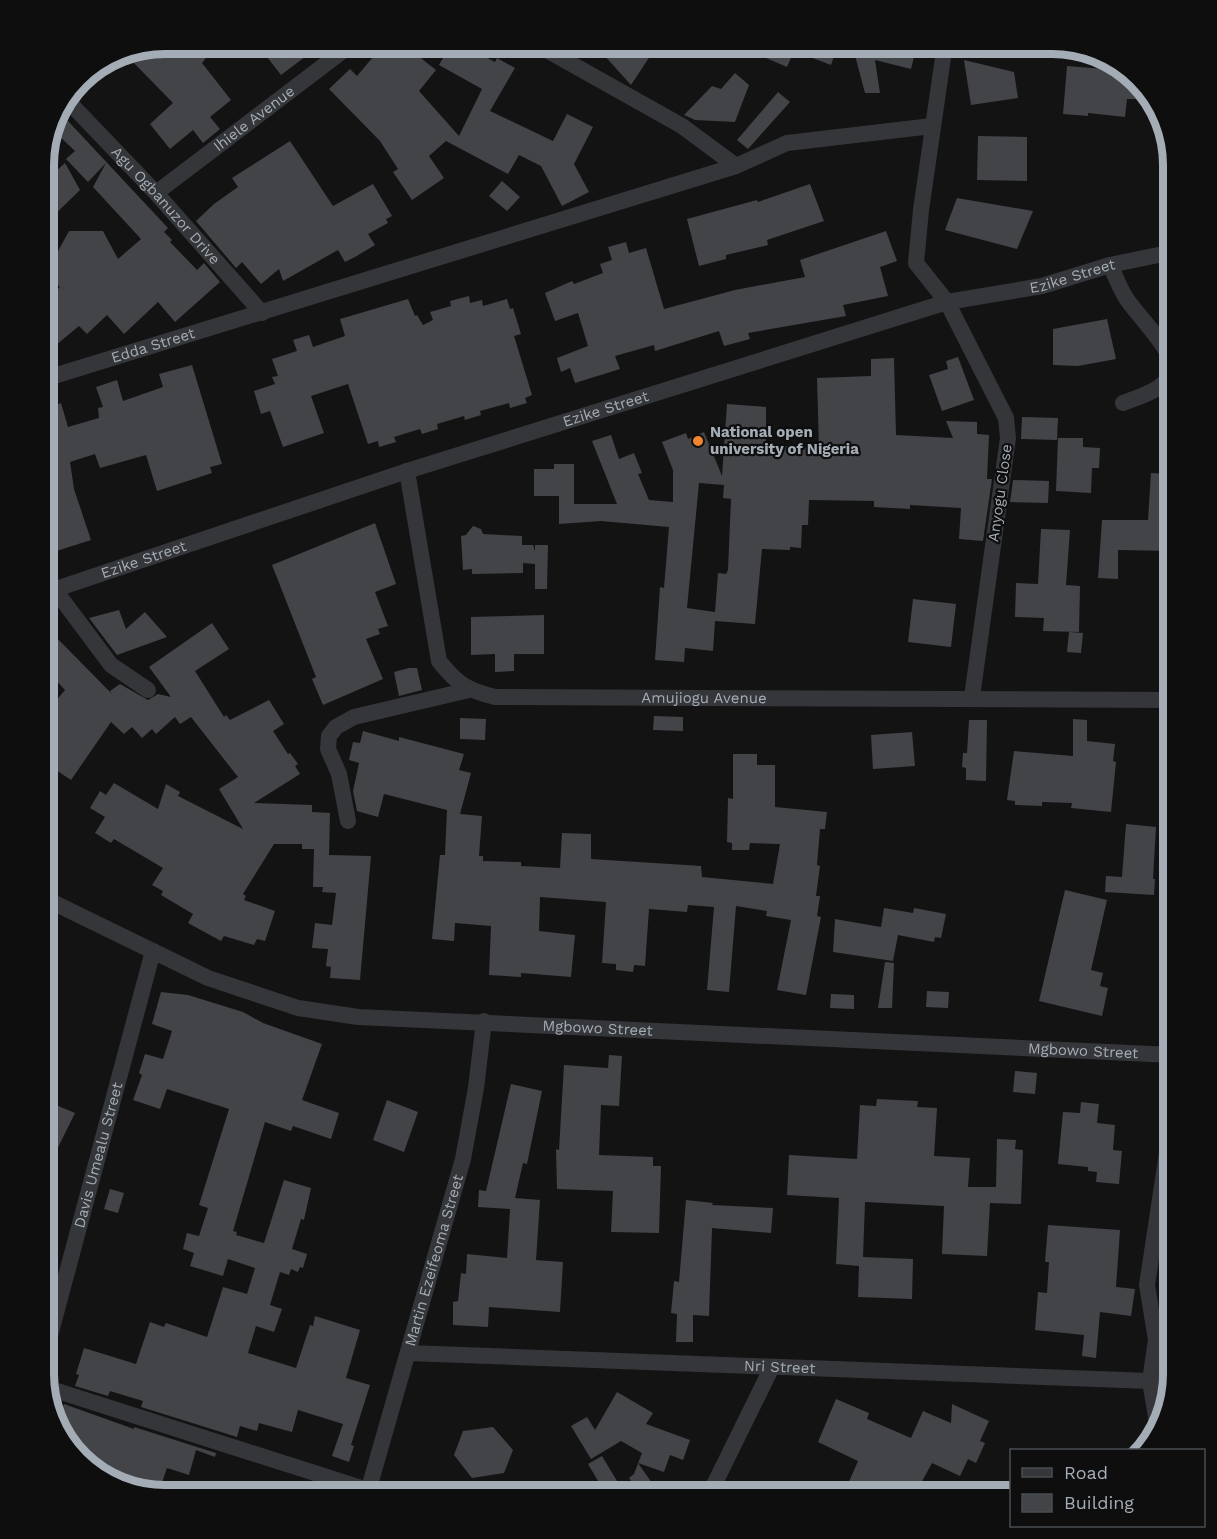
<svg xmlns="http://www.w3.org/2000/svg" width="1217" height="1539" viewBox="0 0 1217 1539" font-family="'Work Sans',sans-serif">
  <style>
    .building { fill: #424447; fill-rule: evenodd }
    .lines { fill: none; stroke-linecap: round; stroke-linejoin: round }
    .minor { stroke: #343639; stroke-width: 16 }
    .poi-dot { fill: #f0842f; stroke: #0e0e0f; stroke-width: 2 }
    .labels { text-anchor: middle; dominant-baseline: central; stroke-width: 4.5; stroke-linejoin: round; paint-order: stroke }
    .street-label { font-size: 15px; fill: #a4adb5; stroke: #0e0e0f }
    .poi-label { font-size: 15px; font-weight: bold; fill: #a4adb5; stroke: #0e0e0f; text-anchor: start }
    .rim { fill: none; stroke: #a4adb5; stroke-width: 8 }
  </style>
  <rect width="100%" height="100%" fill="#131314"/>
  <g class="building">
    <polygon points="165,44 195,44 208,55 202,63 231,100 210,117 220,129 203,143 193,130 170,149 150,124 173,103 133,62 122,67 113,56 119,53"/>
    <polygon points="257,44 322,44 281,75"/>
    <polygon points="384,44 403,44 436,70 419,91 459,136 482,89 439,65 451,44 462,44 495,62 497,58 515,68 490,111 553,141 567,114 593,127 574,164 589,192 562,206 541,166 519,155 508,174 446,141 429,156 444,178 412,200 393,172 398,169 380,141 329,89 350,69 357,76"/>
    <polygon points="594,44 658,44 631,85"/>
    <polygon points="733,44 838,44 831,65 794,51 787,67"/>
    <polygon points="852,44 917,44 911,69 875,60 880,93 865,93"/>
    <polygon points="1105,58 1113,60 1154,99 1127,99 1125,117 1088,113 1088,116 1063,114 1067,66 1104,69"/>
    <polygon points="964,60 1014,72 1018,98 971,105"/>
    <polygon points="735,73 749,85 735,122 695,120 684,115 712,86 721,89"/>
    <polygon points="778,92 790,102 748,149 737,140"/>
    <polygon points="68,121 168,228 164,232 172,240 170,242 197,270 204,263 220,282 175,322 158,302 124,334 107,315 87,334 79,326 44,355 44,303 60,287 46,273 69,231 103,231 118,259 141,239 93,187 106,163 88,182 66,159 75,151 56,133"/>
    <polygon points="978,136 1027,137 1027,181 977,180"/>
    <polygon points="290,141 333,206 373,184 392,216 386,219 388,223 368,234 375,245 355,257 345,262 338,250 283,281 279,269 261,284 242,262 236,268 196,221 214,204 238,187 232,178"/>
    <polygon points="65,163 80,190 44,225 44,182"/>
    <polygon points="502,181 520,197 507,211 489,196"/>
    <polygon points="810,184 824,221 767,240 768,245 726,255 726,259 699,266 687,219 757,200 758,202"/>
    <polygon points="957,198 1033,211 1017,249 945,230"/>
    <polygon points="886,231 897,261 880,267 888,296 843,305 846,316 748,333 750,339 724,346 719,331 655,351 654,345 615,356 620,369 575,383 570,368 561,372 557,358 588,346 578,313 555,321 545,293 572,281 574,284 603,273 600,264 612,260 608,247 626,242 629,253 646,248 664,309 735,290 805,277 800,260"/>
    <polygon points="469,296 470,303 482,300 483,306 507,299 510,309 513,308 521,334 514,336 532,395 525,398 527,403 510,408 509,403 480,411 481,415 465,420 464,416 437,424 438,429 422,434 420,429 394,437 396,442 379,447 378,441 368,444 348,384 311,396 324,433 283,447 270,411 261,414 254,391 275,384 272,377 278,376 272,359 297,351 293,340 309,335 313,347 345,336 340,319 408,299 415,316 417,315 423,325 433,320 430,312 451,306 450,301"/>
    <polygon points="1107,319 1116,359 1078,366 1053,365 1053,329"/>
    <polygon points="958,357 974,400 942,411 929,375 948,369 946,361"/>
    <path d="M894,358L896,435L953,438L946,421L977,422V434L989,435L987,479H992L983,541L959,539L961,508L910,505V509L874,507V501L809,500L808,525H802L801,548L790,547V550L762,549L755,624L715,621L713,651L685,648L684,662L655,660L660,587L664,588L669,527L601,521L559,524V496H534V469H554V464H574V504H617L592,441L611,435L619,459L634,453L642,473L638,474L649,500L673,502V470L662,442L686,433L688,439L704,432L722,476L727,404L766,407V444L819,449L817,378L871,376V359ZM699,483L724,485L723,498L731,499L728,570L726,574L718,573L715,612L687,608Z"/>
    <polygon points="192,365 222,464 210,467 212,473 157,491 146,455 100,468 95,454 70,462 74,489 91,540 44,555 44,487 48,486 45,473 48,472 44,459 44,425 53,422 48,408 61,403 68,427 99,418 98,408 103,407 96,387 117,380 123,401 163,387 159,374"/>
    <polygon points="1022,417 1058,418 1057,440 1021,439"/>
    <polygon points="1058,438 1083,438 1083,447 1100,448 1099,468 1092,468 1091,493 1056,491"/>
    <polygon points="1151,473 1173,474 1173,551 1118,550 1118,579 1098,578 1102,520 1148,520"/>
    <polygon points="1013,480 1049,481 1048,503 1010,502"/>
    <polygon points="375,523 396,584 375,592 388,626 378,629 380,634 366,639 383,679 323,705 312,679 316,677 272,565"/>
    <polygon points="473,526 481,529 483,534 522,536 522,545 533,545 535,551 535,545 548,545 547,589 535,589 535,564 523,563 523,573 472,574 472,569 463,570 461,536 466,535"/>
    <polygon points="1041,529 1070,530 1066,585 1080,586 1079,632 1043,631 1044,618 1015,617 1016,583 1038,584"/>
    <polygon points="913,599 956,604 951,647 908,642"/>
    <polygon points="119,610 126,629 145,612 167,637 117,655 89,618"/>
    <polygon points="544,615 544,654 514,654 514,671 495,672 495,654 471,655 471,617"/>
    <polygon points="212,623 229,649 195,671 224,717 226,715 230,720 269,700 284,724 273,731 288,754 290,753 298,764 295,766 300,774 254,803 312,805 312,812 330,813 329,855 371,856 360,980 330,978 331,967 326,966 328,949 312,948 315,923 332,925 336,893 322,892 323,887 313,887 314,849 302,849 302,844 274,844 243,894 246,896 244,900 275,911 265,941 257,939 254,945 224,936 221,941 188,923 193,914 161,895 163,891 152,885 163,868 114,839 111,843 95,833 105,817 90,808 100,791 106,795 114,783 158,809 166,784 180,792 178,796 243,829 219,789 238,777 191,717 180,724 175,717 156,734 152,729 142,738 132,727 124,734 111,722 71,780 44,762 44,715 65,690 44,668 44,641 52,633 112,694 110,691 120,684 148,700 158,694 171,697 149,667"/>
    <polygon points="1069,632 1083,633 1081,653 1067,652"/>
    <polygon points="409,668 417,668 422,690 399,696 394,672"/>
    <polygon points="654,716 683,717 683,731 653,730"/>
    <polygon points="460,718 486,719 485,740 460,739"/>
    <polygon points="1073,719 1087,720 1087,741 1115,744 1113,761 1116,762 1111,812 1071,808 1072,803 1042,802 1042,806 1015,805 1015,801 1007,800 1014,751 1073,756"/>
    <polygon points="969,720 987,720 986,781 966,780 966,768 962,767 963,753 967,753"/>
    <polygon points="363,731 399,741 399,737 464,754 459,770 471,773 460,814 482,816 479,856 483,856 483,861 521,862 521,866 560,868 562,833 591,834 591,859 701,866 702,877 773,884 780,844 750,843 749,850 732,850 732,843 727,842 728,798 733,799 733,754 757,754 757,765 775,765 775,807 827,812 825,829 820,829 817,865 820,866 816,896 820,896 817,916 821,917 806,995 777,990 791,920 766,916 767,911 736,906 729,992 707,990 714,907 688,905 687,912 649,909 645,966 634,965 633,972 616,970 616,964 602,963 606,902 540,897 539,931 575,935 571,977 521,973 521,977 489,975 491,926 455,923 454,941 432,939 440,855 445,855 447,810 384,794 378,817 357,811 353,791 359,763 349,760 353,742 360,743"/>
    <polygon points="912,732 915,766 873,769 871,735"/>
    <polygon points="1126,824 1156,827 1153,879 1155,879 1154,895 1105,892 1106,876 1122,877"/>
    <polygon points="1065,890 1107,900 1091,970 1103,973 1100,986 1108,988 1102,1016 1039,1001"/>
    <polygon points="884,908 913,913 914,908 946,914 941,938 935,937 934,942 898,935 893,961 833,952 835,919 881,927"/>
    <polygon points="885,962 894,963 892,1008 878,1008"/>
    <polygon points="927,991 949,992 948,1008 926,1007"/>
    <polygon points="161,992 188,995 243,1012 263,1023 322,1044 302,1100 339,1113 331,1139 293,1126 291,1131 265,1122 233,1231 237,1232 236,1235 264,1243 284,1180 311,1188 304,1220 301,1219 292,1249 307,1254 303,1268 300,1267 298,1272 291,1269 289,1275 280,1272 270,1305 282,1309 274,1332 256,1326 248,1353 296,1368 310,1325 313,1326 315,1316 360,1330 346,1378 370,1385 351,1445 354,1446 349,1462 332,1456 343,1424 298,1410 292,1432 259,1423 257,1431 240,1426 237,1437 141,1407 143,1401 110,1391 108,1396 75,1386 79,1375 76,1374 84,1348 136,1364 150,1322 164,1327 166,1323 207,1337 223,1287 247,1294 255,1268 228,1259 223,1276 190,1266 194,1253 183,1249 187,1233 199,1236 208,1208 199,1205 229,1109 167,1089 160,1109 133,1100 142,1075 139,1073 145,1054 163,1059 172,1031 152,1024"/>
    <polygon points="831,994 854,995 854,1009 830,1008"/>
    <polygon points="609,1055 622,1056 619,1106 601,1105 599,1155 653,1157 653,1166 661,1166 659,1233 611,1232 613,1191 557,1189 556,1149 559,1150 564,1065 608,1068"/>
    <polygon points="1015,1071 1037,1073 1035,1094 1013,1092"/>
    <polygon points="511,1084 542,1091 527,1164 523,1163 515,1198 540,1200 536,1260 563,1262 560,1312 489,1307 488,1327 453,1325 453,1302 458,1301 461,1273 466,1274 467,1254 507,1258 510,1209 478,1207 479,1190 486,1191"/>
    <polygon points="877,1099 918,1101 917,1107 937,1108 934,1156 970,1158 968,1187 996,1187 997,1139 1016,1140 1015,1149 1023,1150 1021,1204 990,1203 987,1256 942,1254 944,1206 865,1202 863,1257 913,1259 912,1299 858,1297 859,1266 836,1264 839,1198 787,1195 789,1155 857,1159 860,1105 876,1106"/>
    <polygon points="44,1100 75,1113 44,1176"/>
    <polygon points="387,1100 418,1112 404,1152 373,1140"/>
    <polygon points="1081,1102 1099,1104 1097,1123 1115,1125 1113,1150 1122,1151 1119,1184 1096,1182 1097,1172 1088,1171 1088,1167 1058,1164 1063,1112 1080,1113"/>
    <polygon points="110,1189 124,1193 118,1213 104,1209"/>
    <polygon points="686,1200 713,1203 712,1205 773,1208 771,1233 712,1228 709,1316 693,1315 693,1342 676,1342 677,1314 671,1313 674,1281 679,1282"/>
    <polygon points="1048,1225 1120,1230 1116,1287 1135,1289 1131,1316 1100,1312 1096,1358 1082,1356 1084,1335 1035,1330 1038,1292 1047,1293 1049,1262 1045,1262"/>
    <polygon points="617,1392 653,1413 646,1424 690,1440 683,1460 670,1455 664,1472 638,1463 661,1496 641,1496 629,1478 634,1474 642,1453 621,1441 591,1459 571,1426 587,1417 595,1430"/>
    <polygon points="836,1399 869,1413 867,1419 911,1438 923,1411 951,1423 952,1404 989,1421 980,1441 985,1443 976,1463 968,1459 960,1476 932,1463 914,1496 875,1496 848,1484 858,1461 818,1442"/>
    <polygon points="64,1404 134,1429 134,1427 216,1453 215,1457 196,1450 189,1475 167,1468 158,1494 105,1479 64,1441 58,1421"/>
    <polygon points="493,1427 513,1450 504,1473 472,1478 454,1455 463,1431"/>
    <polygon points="602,1456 626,1496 607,1496 588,1464"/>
  </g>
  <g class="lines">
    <g class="minor">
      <polyline points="536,44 682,126 736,166"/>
      <polyline points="945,44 921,210 916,263 947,302 1006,418 1008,438 972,697"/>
      <path id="s1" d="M66,99L156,193L262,313"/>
      <path id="s2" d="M156,193L352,44"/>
      <path d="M1110,265C1115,275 1119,287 1126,298C1136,314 1172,349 1172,366C1173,388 1138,397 1123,403"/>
      <path id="s3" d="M44,379L736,166L787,143L932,126"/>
      <path id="s4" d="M407,471L439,661C457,684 467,690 495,697L1173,700"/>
      <polyline points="55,590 111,665 148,690"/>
      <path id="s5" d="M44,593L407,471L947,302L1042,286L1110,265L1173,252"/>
      <polyline points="348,821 339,774 328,749 329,736 336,727 354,717 469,690"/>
      <path id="s6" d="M44,898L208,978L298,1008L358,1017L1173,1055"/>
      <path id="s7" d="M408,1353L1150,1381"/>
      <path id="s8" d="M44,1358L153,951"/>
      <polyline points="48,1388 368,1490"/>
      <polyline points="1155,1437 1157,1423 1150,1381 1156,1340 1147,1285 1173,1113"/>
      <path id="s9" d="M367,1495L463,1159L476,1088L484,1021"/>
      <polyline points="709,1495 771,1369"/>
    </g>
  </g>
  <circle class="poi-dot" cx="698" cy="441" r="6"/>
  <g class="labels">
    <g class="street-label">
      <text stroke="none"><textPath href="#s2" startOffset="123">Ihiele Avenue</textPath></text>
      <text stroke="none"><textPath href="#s1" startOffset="146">Agu Ogbanuzor Drive</textPath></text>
      <text stroke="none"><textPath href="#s5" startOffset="1077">Ezike Street</textPath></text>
      <text stroke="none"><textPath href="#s3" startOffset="114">Edda Street</textPath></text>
      <text stroke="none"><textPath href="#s5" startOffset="591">Ezike Street</textPath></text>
      <text transform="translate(1000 493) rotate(-82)">Anyogu Close</text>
      <text stroke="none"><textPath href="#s5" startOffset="105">Ezike Street</textPath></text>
      <text stroke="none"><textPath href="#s4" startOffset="470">Amujiogu Avenue</textPath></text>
      <text stroke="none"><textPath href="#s6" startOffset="578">Mgbowo Street</textPath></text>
      <text stroke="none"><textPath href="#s6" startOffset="1064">Mgbowo Street</textPath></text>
      <text stroke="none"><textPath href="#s8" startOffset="210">Davis Umealu Street</textPath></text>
      <text stroke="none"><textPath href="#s9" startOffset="244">Martin Ezeifeoma Street</textPath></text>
      <text stroke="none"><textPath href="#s7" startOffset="372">Nri Street</textPath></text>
    </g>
    <g class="poi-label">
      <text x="710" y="432">National open<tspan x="710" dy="17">university of Nigeria</tspan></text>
    </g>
  </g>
  <path d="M0 0H1217V1539H0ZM165 54H1052A111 111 0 0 1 1163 165V1374A111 111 0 0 1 1052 1485H165A111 111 0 0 1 54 1374V165A111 111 0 0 1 165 54Z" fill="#0e0e0f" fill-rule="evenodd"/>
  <path class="rim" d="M165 54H1052A111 111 0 0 1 1163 165V1374A111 111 0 0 1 1052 1485H165A111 111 0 0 1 54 1374V165A111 111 0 0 1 165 54Z"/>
  <rect x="1010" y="1449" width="195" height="78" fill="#0e0e0f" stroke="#4a4e51" stroke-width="1.5"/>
  <rect x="1022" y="1468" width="30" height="9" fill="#343639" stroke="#4a4e51" stroke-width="1.5"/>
  <text x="1064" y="1479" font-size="18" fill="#a4adb5">Road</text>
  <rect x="1022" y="1494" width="30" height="18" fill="#424447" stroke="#4a4e51" stroke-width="1.5"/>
  <text x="1064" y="1509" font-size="18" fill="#a4adb5">Building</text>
</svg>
